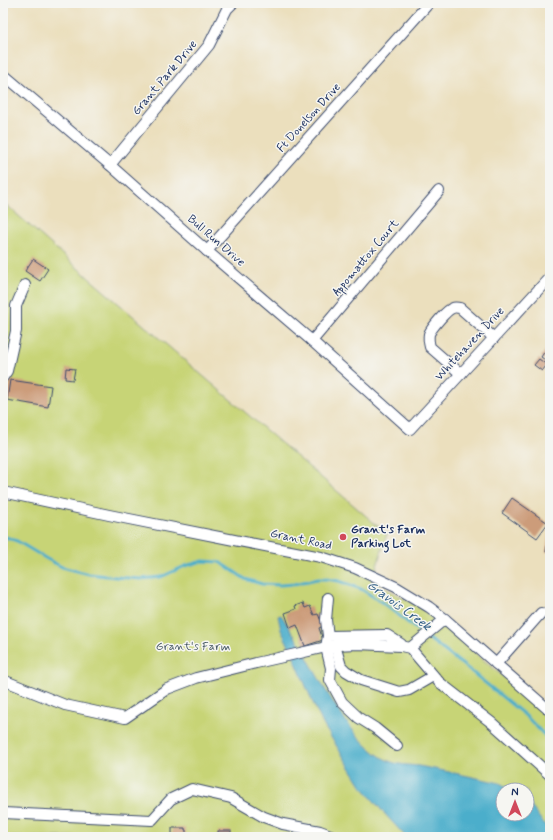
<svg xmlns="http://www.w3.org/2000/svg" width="553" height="840" viewBox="0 0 553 840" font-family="Mynerve,sans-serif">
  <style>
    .green { fill: #c7d476; stroke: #71826a; fill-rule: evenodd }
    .water { fill: #4caecb; stroke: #346e94 }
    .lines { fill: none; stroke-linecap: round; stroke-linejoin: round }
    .stream { stroke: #4caecb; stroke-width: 3 }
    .building { fill: #cc9c7a }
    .minor-casing { stroke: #3a496c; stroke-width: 12 }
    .minor { stroke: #fff; stroke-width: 10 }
    .poi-dot { fill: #d1495b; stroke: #f6f6f2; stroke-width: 1.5 }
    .labels { text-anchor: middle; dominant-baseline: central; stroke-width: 3; stroke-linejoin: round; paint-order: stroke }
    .street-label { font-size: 12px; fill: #1b2f5e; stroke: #f6f6f2 }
    .poi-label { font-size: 12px; font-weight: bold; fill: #1b2f5e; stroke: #f6f6f2; text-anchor: start }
    .park-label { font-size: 12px; fill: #465864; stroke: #f6f6f2 }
    .water-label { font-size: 13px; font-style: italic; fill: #2c5b84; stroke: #f6f6f2 }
  </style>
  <rect width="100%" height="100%" fill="#f6f6f2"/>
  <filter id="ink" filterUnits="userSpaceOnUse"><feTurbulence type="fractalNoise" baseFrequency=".025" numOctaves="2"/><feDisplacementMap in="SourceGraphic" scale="8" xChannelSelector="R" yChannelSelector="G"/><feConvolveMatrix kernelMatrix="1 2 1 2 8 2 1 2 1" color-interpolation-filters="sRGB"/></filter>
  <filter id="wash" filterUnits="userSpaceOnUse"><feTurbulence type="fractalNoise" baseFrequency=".012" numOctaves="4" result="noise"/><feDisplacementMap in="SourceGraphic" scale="16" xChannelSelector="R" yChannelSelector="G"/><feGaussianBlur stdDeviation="0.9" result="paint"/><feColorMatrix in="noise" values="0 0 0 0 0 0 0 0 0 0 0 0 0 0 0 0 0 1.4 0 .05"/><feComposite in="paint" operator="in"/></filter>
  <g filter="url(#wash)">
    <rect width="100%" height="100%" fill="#ebdfbd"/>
    <path class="green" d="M3,202L90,279L387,534L372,582L411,602L429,614L550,716V837H3ZM503,790H527V814H503Z"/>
    <path class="water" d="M281,615C288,626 295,636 301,646C319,679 354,747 389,761C397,765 410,765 419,766C446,771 473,777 500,783L511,790H503V814H527V801L550,832V837H406L384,813L363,788L324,726L313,703L290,648L281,630L278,616Z"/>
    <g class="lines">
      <polyline class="stream" points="3,536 17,541 47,559 62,567 89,574 116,577 141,579 161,577 185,566 203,561 219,562 226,566 245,579 262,584 280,585 294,584 317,579 326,579 339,581 361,589 380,601 472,672 527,717 550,741"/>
    </g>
    <g id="blocks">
      <g class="building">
        <polygon points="33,259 48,269 40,281 25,271"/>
        <polygon points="3,294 6,295 4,308 3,308"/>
        <polygon points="545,351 550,355 550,360 548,362 541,357"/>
        <polygon points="539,359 547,365 542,371 534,365"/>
        <polygon points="66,368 75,369 73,380 65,379"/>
        <polygon points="10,380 51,386 48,407 7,400"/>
        <polygon points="512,498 548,523 537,538 502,513"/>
        <polygon points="549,533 550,533 550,552 546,552"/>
        <polygon points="303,603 305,608 310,606 314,615 318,614 323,626 319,628 323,640 305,646 297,625 290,628 285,613 296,609 295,606"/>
        <polygon points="172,828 185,828 185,830 186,830 186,837 172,837"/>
        <rect x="218" y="831" width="13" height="6"/>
      </g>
    </g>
  </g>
  <g filter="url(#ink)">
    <use href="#blocks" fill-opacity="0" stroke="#3a496c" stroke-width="1"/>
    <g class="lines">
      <defs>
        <g id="minor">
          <polyline points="3,74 110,165 207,251 312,341 410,429 550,277"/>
          <polyline points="110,165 209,45 227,9 233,3"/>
          <polyline points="207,251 429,3"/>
          <polyline points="312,341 439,191"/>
          <path d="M461,374L430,347C429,343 428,339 429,334C431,329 447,309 453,308C455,307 458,308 460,308L494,338"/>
          <polyline points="3,377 7,371 16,331 16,306 25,285"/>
          <polyline points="3,492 109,515 234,540 321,557 355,568 396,587 429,607 445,619 550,711"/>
          <polyline points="328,636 326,620 328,598"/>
          <polyline points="335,645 341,666 346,671 361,680 399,692 409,690 433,676"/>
          <polyline points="410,648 445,619"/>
          <polyline points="496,664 541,613"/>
          <polyline points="3,680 65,705 125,718 167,689 196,678 256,663 287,656 335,645 357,644 401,646 410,648 439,682 492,723 550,775"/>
          <polyline points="397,746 375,728 359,718 342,702 330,680 331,668 326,647 328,636 387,635 401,644"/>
          <polyline points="3,813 152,820 171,799 192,789 231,798 264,817 283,824 320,831 336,837"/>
        </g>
      </defs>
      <use href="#minor" class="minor-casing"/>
      <use href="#minor" class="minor"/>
    </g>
  </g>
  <circle class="poi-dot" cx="343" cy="537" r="4"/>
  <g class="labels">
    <g class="street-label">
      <text transform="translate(165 78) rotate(-50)">Grant Park Drive</text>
      <text transform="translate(309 118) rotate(-48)">Ft Donelson Drive</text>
      <text transform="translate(216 241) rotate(41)">Bull Run Drive</text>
      <text transform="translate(366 258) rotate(-50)">Appomattox Court</text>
      <text transform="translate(470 344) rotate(-47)">Whitehaven Drive</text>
      <text transform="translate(301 540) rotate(12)">Grant Road</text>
    </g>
    <g class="poi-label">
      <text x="351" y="530">Grant's Farm<tspan x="351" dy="14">Parking Lot</tspan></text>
    </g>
    <g class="park-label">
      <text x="193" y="647">Grant's Farm</text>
    </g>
    <g class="water-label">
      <text transform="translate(399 606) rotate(36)">Gravois Creek</text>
    </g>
  </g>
  <rect width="553" height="840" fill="none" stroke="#f6f6f2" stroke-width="16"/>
  <g transform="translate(515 802)"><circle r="19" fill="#f6f6f2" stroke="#9ea6b7"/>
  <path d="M0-3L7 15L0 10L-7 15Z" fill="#d1495b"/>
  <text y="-6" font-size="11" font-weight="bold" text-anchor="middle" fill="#1b2f5e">N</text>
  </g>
</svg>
